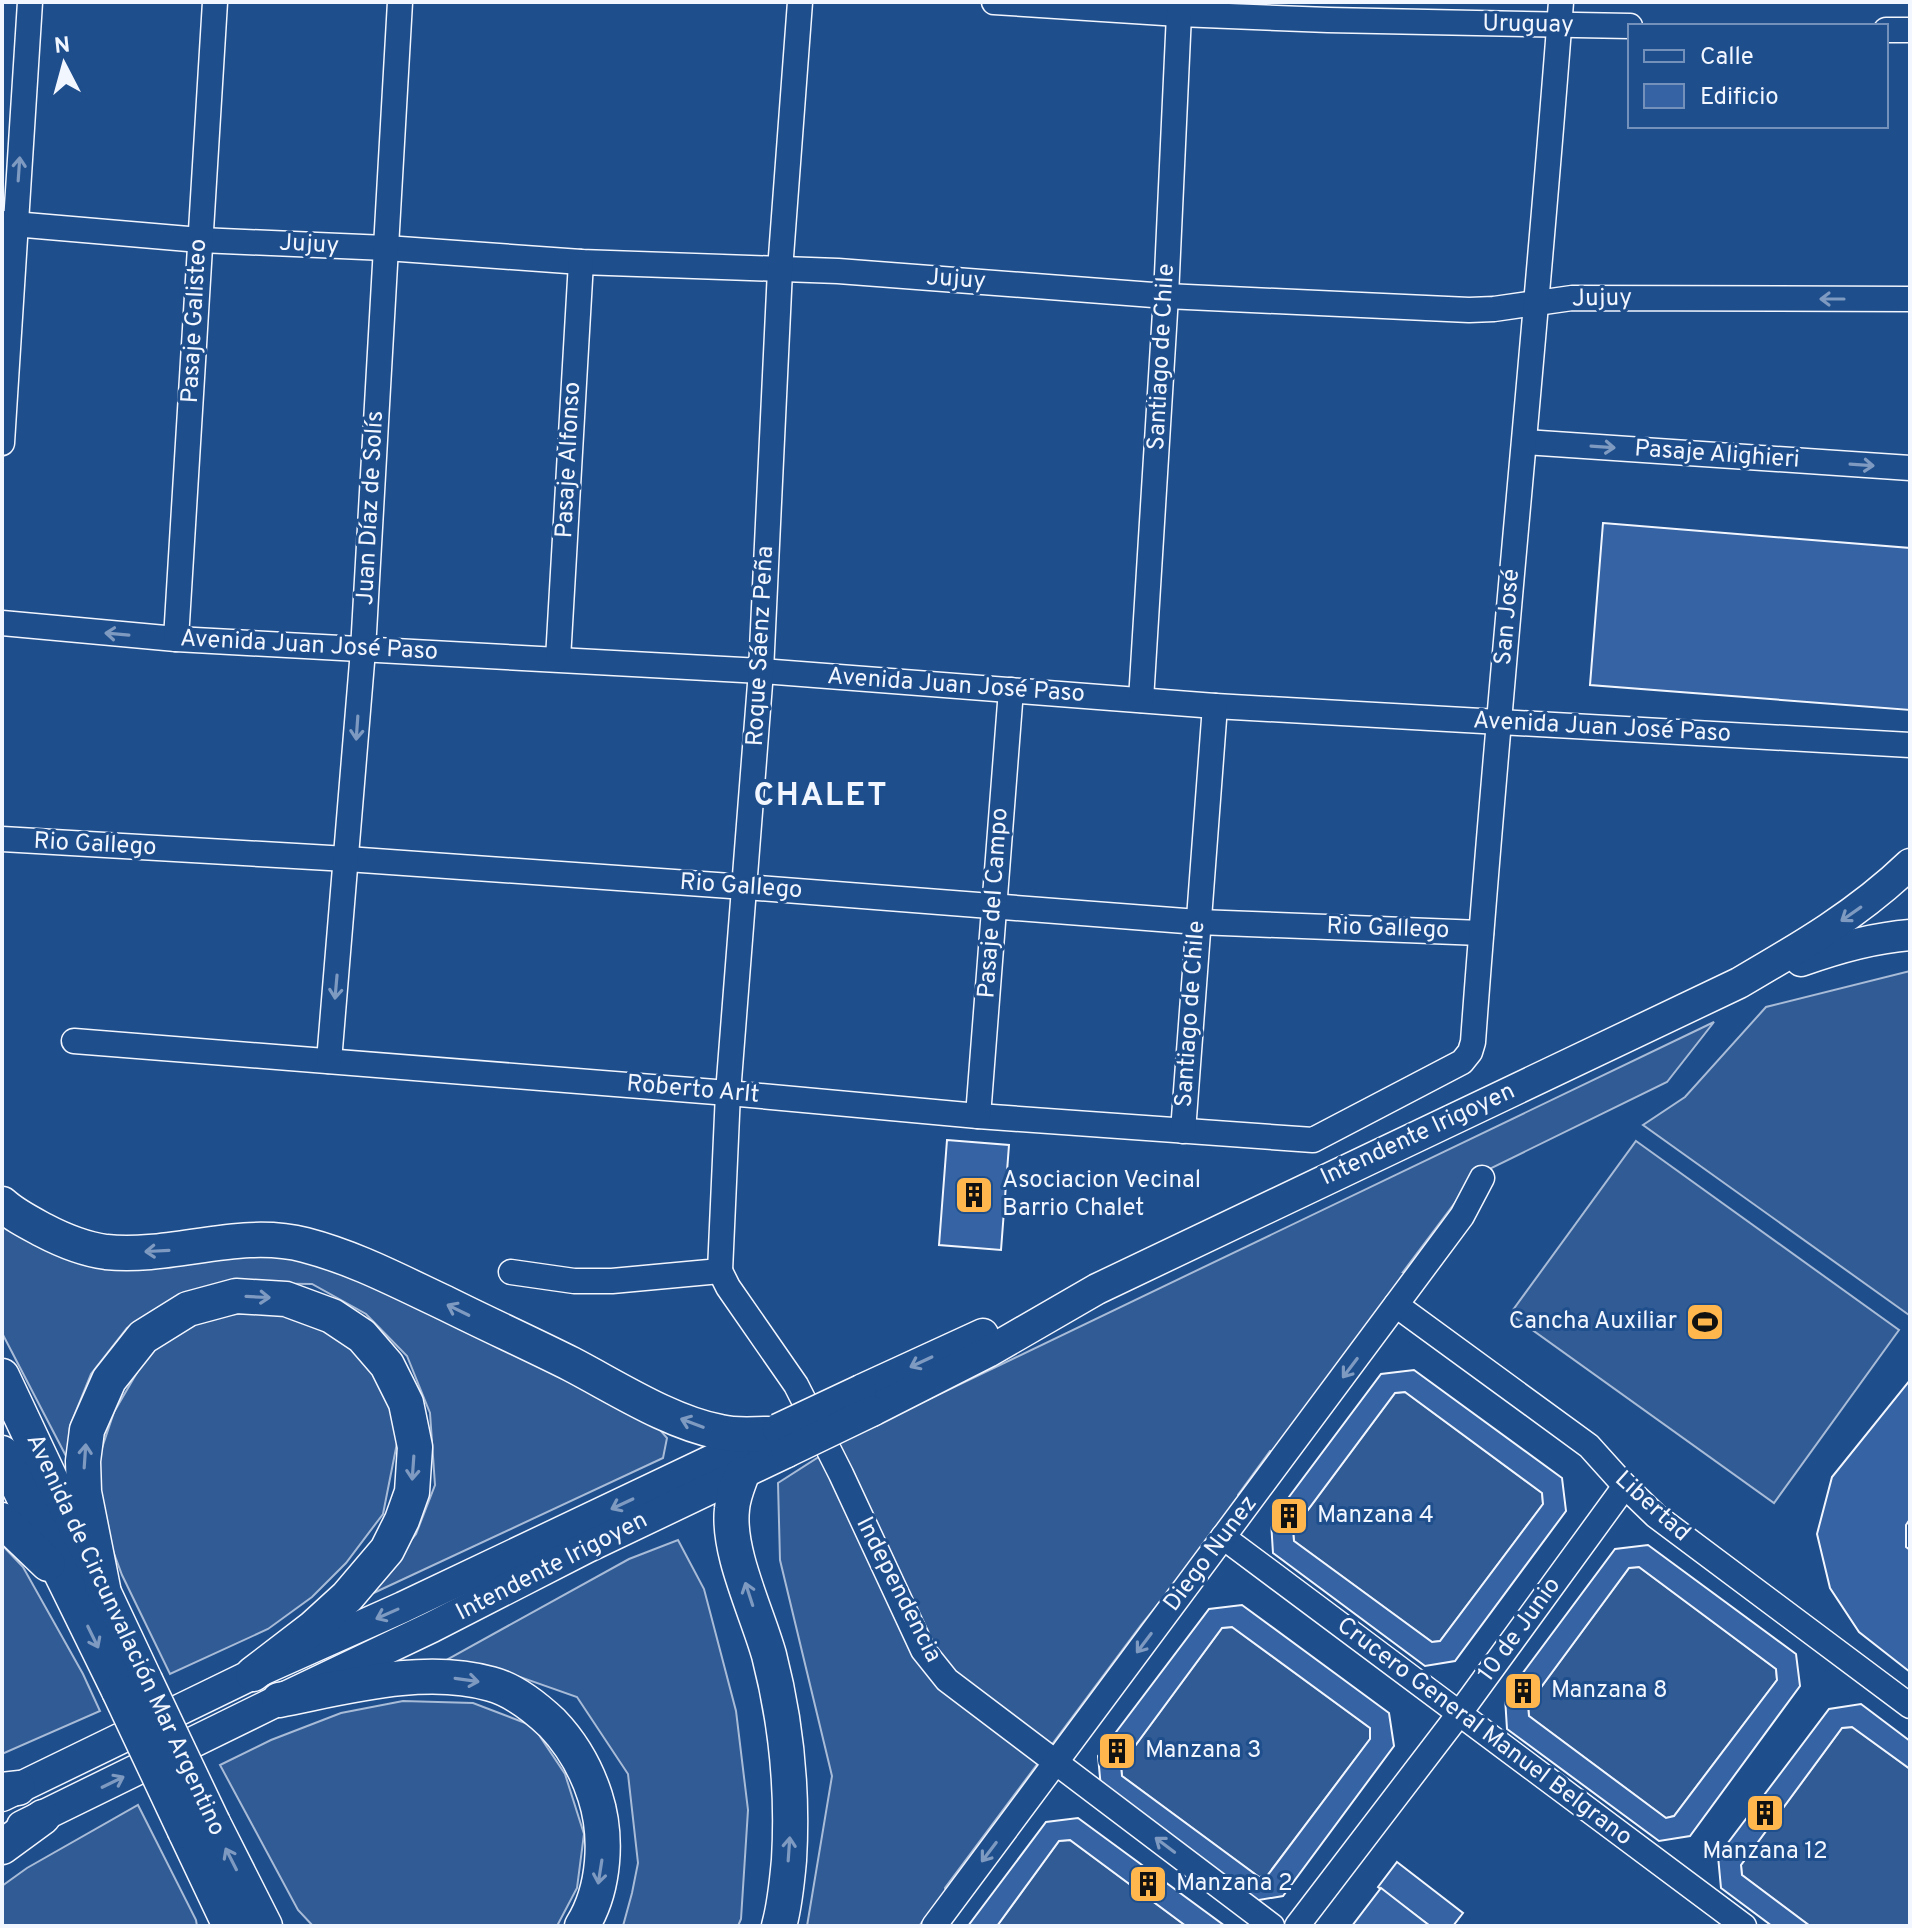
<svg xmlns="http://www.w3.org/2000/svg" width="1912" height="1928" viewBox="0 0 1912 1928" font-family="Overpass,sans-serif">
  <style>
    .built { fill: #305b95; stroke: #a8bbd7; stroke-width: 2 }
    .building { fill: #3563a3; stroke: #f2f6ff; stroke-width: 2; fill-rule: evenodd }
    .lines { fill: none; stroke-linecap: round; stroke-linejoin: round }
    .minor-casing { stroke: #f2f6ff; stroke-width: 27 }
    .major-casing { stroke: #f2f6ff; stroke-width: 33 }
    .highway-casing { stroke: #f2f6ff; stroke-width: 37 }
    .minor { stroke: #1f4e8c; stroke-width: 24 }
    .major { stroke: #1f4e8c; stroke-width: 30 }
    .highway { stroke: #1f4e8c; stroke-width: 34 }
    .major-bridge-casing { stroke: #f2f6ff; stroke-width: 33; stroke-linecap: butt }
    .highway-bridge-casing { stroke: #f2f6ff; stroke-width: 37; stroke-linecap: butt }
    .major-bridge { stroke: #1f4e8c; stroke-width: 30 }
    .highway-bridge { stroke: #1f4e8c; stroke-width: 34 }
    .oneway { stroke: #7e9ac0 }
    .labels { text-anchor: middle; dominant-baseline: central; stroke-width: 6; stroke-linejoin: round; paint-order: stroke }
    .street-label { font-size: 24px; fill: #f2f6ff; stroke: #1f4e8c }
    .poi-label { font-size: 24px; fill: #f2f6ff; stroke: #1f4e8c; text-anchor: start }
    .district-label { font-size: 32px; font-weight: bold; letter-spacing: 2px; fill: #f2f6ff; stroke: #1f4e8c }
  </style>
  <rect width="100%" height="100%" fill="#1f4e8c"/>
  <g class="built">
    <polygon points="1910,971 1910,1314 1909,1315 1643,1125 1685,1097 1766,1007"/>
    <polygon points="1714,1022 1667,1082 1475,1176 1403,1272 1419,1272 1276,1452 1270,1451 1238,1495 1240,1500 1244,1499 1141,1625 945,1888 946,1891 919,1926 807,1926 832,1776 780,1560 778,1483 850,1437"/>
    <polygon points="1636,1141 1899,1330 1774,1503 1510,1314"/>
    <polygon points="2,1220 40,1247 268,1255 325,1265 649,1417 667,1438 663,1458 365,1597 416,1534 435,1485 430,1413 407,1356 366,1314 312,1284 244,1283 183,1295 127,1328 91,1374 70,1426 67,1458 2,1333"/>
    <polygon points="267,1312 321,1324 363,1357 388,1401 398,1438 383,1514 346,1563 312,1597 268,1629 170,1674 122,1575 102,1521 99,1457 114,1412 149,1352 210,1316"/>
    <polygon points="1405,1392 1542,1493 1543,1504 1440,1641 1432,1642 1294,1541 1293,1530 1395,1393"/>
    <polygon points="678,1540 704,1589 736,1711 748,1810 741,1919 738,1926 623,1926 632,1893 638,1863 628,1774 577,1697 503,1671 439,1664 629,1559"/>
    <polygon points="2,1545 23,1567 83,1674 100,1711 2,1754"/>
    <polygon points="1639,1567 1776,1669 1777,1680 1674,1816 1666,1818 1529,1716 1528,1705 1629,1568"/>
    <polygon points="1232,1627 1370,1728 1370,1739 1267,1876 1259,1877 1122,1776 1121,1765 1222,1628"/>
    <polygon points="403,1701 473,1703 533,1726 565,1774 584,1834 577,1888 557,1926 313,1926 298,1910 220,1765 271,1740 341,1713"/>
    <polygon points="1852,1727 1910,1769 1910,1926 1810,1926 1742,1875 1741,1865 1842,1728"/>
    <polygon points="138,1805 196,1920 197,1926 2,1926 2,1886 27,1868"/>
    <polygon points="1070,1840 1186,1926 997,1926 1059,1841"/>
  </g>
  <g class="building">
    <polygon points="1603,523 1910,548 1910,710 1590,685"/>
    <polygon points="947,1140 1009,1145 1001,1250 939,1245"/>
    <path d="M1414,1370L1562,1478L1566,1511L1455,1661L1425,1666L1273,1553L1271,1521L1381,1374ZM1405,1392L1542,1493L1543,1504L1440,1641L1432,1642L1294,1541L1293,1530L1395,1393Z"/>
    <polygon points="1910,1380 1910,1519 1906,1525 1906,1547 1910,1550 1910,1672 1859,1632 1830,1588 1817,1534 1832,1477"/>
    <path d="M1648,1545L1796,1654L1800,1686L1690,1836L1659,1841L1507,1729L1505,1697L1615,1549ZM1639,1567L1776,1669L1777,1680L1674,1816L1666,1818L1529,1716L1528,1705L1629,1568Z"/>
    <path d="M1242,1605L1389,1713L1394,1746L1283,1896L1253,1901L1101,1788L1098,1756L1209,1609ZM1232,1627L1370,1728V1739L1267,1876L1259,1877L1122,1776L1121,1765L1222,1628Z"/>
    <polygon points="1861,1704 1910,1741 1910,1769 1852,1727 1842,1728 1741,1865 1742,1875 1810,1926 1772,1926 1721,1888 1718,1856 1829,1709"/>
    <polygon points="1078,1818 1225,1926 1186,1926 1070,1840 1059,1841 997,1926 968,1926 1046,1822"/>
    <polygon points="1397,1862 1463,1913 1453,1926 1430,1926 1378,1887"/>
    <polygon points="1381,1888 1430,1926 1352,1926"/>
  </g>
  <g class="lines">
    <defs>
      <g id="minor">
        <polyline points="994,2 1179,14 1328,20 1630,26"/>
        <polyline points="1886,30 1910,30"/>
        <polyline points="2,223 200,240 386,248 581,262 838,271 1166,296 1469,310 1494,309 1572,298 1910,299"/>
        <polyline points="1525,442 1910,468"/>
        <polyline points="2,443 30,2"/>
        <polyline points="2,623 176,639 761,671 1215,706 1910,745"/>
        <polyline points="176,639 215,2"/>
        <polyline points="558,659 581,262"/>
        <polyline points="1141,700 1166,296 1179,14"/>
        <polyline points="2,839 347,859 745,887 1198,922 1481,933"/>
        <path d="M74,1041L728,1093L978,1116L1313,1140L1462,1062L1470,1052L1473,1042C1498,695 1535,349 1561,2"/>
        <polyline points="329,1061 363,650 400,2"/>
        <polyline points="978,1116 1011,690"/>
        <polyline points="1183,1131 1215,706"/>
        <polyline points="720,1271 728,1287 796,1385 841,1474 923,1650 947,1680 1272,1926"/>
        <polyline points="511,1272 574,1281 612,1281 720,1271 728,1093 761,671 780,270 800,2"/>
        <polyline points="1396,1305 1589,1446 1625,1486 1656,1516 1910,1706"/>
        <polyline points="1223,1537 1744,1926"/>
        <polyline points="934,1926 1462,1216 1482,1178"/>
        <polyline points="1297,1926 1459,1714 1625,1486"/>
      </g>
      <g id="major">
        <path d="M1801,961C1837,948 1872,938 1910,935"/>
        <polyline points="861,1390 983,1334"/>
        <path d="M872,1411L988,1352L1097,1289L1739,983C1801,947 1858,914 1910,864"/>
        <polyline points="2,1796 253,1674 403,1607 767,1434"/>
        <polyline points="22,1826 279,1700 432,1627 588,1547 787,1452"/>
      </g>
      <g id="highway">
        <path d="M2,1204C14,1215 28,1222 43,1230C62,1240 84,1249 106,1252C172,1259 239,1228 305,1245C355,1258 398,1281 445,1303C487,1324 529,1343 571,1364C617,1388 669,1422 720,1432C736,1436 752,1434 768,1434"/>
        <polyline points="2,1376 145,1680"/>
        <polyline points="2,1453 119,1691"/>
        <path d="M742,1474C738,1485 733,1496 732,1509C727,1552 757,1612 769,1655C786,1721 793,1792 789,1860C787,1882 785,1905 779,1926"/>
        <polyline points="2,1520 48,1564"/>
        <polyline points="103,1588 84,1492 83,1461 87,1430 109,1380 143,1337 188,1309 236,1296 286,1299 332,1316 362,1336 387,1365 406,1403 415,1447 412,1492 402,1520 387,1550 347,1597 313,1628 253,1674"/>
        <path d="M279,1700C346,1687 424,1665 491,1684C514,1690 535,1707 552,1723C573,1745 586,1768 595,1796C608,1836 605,1889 582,1926"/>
        <polyline points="2,1790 18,1788"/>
        <polyline points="213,1823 265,1926"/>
        <polyline points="185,1831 230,1926"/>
        <polyline points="2,1847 43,1817"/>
      </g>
    </defs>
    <use href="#minor" class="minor-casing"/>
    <use href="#major" class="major-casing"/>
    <use href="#highway" class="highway-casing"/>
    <use href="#minor" class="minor"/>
    <use href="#major" class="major"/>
    <use href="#highway" class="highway"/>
    <defs>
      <g id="major-bridge">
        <polyline points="778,1429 861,1390"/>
        <polyline points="787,1452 872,1411"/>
      </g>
      <g id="highway-bridge">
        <polyline points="145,1680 213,1823"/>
        <polyline points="119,1691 185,1831"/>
      </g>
    </defs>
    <use href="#major-bridge" class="major-bridge-casing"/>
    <use href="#highway-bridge" class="highway-bridge-casing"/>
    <use href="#major-bridge" class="major-bridge"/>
    <use href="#highway-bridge" class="highway-bridge"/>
  </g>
  <defs><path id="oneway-shaft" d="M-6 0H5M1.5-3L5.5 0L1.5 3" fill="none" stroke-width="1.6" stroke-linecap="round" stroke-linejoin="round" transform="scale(2)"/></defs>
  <g class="oneway">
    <use href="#oneway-shaft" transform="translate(19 169) rotate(-86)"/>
    <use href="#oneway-shaft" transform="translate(1832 299) rotate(-180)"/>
    <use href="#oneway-shaft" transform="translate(1603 447) rotate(4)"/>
    <use href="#oneway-shaft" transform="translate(1862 465) rotate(4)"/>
    <use href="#oneway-shaft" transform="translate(117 634) rotate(-175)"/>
    <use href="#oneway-shaft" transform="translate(357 728) rotate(94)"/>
    <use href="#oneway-shaft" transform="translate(1851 914) rotate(145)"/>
    <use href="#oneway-shaft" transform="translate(336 987) rotate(95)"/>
    <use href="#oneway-shaft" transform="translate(157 1251) rotate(177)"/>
    <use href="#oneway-shaft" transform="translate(258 1297) rotate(3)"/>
    <use href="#oneway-shaft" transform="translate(458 1310) rotate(-154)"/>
    <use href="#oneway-shaft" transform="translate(921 1362) rotate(155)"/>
    <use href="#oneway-shaft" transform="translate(1350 1368) rotate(127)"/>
    <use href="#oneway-shaft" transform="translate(692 1423) rotate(-159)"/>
    <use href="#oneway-shaft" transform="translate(85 1456) rotate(-86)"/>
    <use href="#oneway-shaft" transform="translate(413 1468) rotate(94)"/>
    <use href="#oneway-shaft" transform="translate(622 1504) rotate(155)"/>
    <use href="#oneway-shaft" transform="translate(749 1594) rotate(-108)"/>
    <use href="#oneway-shaft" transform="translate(387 1614) rotate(156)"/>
    <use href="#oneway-shaft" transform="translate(93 1637) rotate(64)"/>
    <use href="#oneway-shaft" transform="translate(1144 1643) rotate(127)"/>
    <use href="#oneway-shaft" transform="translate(467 1680) rotate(8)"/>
    <use href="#oneway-shaft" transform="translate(113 1782) rotate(-26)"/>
    <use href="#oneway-shaft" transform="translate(1165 1845) rotate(-143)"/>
    <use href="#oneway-shaft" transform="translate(789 1849) rotate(-86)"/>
    <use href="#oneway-shaft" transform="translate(989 1852) rotate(127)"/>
    <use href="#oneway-shaft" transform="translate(231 1859) rotate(-117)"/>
    <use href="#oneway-shaft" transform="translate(600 1872) rotate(99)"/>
  </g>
  <defs>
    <symbol id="building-square" viewBox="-11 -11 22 22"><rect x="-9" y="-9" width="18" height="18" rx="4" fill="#ffb74d" stroke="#1f4e8c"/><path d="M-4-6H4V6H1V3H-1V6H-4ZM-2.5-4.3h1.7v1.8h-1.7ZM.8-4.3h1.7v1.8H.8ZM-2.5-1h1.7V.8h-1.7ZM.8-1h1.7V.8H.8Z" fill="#111"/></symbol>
    <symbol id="stadium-square" viewBox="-11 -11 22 22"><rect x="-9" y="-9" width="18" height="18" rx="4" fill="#ffb74d" stroke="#1f4e8c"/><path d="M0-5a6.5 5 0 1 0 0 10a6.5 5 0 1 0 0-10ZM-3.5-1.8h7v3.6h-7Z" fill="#111"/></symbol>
  </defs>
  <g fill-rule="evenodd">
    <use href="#building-square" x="952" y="1173" width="44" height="44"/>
    <use href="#stadium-square" x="1683" y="1300" width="44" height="44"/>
    <use href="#building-square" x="1267" y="1494" width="44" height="44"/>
    <use href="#building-square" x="1501" y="1669" width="44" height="44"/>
    <use href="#building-square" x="1095" y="1729" width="44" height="44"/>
    <use href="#building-square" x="1743" y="1791" width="44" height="44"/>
    <use href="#building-square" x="1126" y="1862" width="44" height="44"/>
  </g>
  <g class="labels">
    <g class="street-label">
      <text transform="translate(1528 25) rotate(1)">Uruguay</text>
      <text transform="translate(309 245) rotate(3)">Jujuy</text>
      <text transform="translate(956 280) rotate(4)">Jujuy</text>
      <text transform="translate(1602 299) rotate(-1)">Jujuy</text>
      <text transform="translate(195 321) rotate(-87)">Pasaje Galisteo</text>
      <text transform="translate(1162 357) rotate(-87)">Santiago de Chile</text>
      <text transform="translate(1717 455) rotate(4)">Pasaje Alighieri</text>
      <text transform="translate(569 460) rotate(-87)">Pasaje Alfonso</text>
      <text transform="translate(371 508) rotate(-87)">Juan Díaz de Solís</text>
      <text transform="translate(1508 617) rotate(-85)">San José</text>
      <text transform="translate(309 646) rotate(3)">Avenida Juan José Paso</text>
      <text transform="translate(761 646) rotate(-87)">Roque Sáenz Peña</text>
      <text transform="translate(956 686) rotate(4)">Avenida Juan José Paso</text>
      <text transform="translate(1602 728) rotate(3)">Avenida Juan José Paso</text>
      <text transform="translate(95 845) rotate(3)">Rio Gallego</text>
      <text transform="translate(741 887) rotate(4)">Rio Gallego</text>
      <text transform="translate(994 903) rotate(-86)">Pasaje del Campo</text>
      <text transform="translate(1388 929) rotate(2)">Rio Gallego</text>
      <text transform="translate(1191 1014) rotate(-86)">Santiago de Chile</text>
      <text transform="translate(693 1090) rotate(5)">Roberto Arlt</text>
      <text transform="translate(1418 1135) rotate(-25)">Intendente Irigoyen</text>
      <text transform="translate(1652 1507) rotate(42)">Libertad</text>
      <text transform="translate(1211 1554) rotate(-53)">Diego Nunez</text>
      <text transform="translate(552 1567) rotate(-27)">Intendente Irigoyen</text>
      <text transform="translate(898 1590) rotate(63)">Independencia</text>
      <text transform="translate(1520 1630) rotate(-54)">10 de Junio</text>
      <text transform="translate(125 1635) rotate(65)">Avenida de Circunvalación Mar Argentino</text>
      <text transform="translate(1484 1732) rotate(37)">Crucero General Manuel Belgrano</text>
    </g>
    <g class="poi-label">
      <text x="1002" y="1181">Asociacion Vecinal<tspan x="1002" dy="28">Barrio Chalet</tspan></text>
      <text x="1677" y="1322" text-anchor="end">Cancha Auxiliar</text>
      <text x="1317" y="1516">Manzana 4</text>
      <text x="1551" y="1691">Manzana 8</text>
      <text x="1145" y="1751">Manzana 3</text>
      <text x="1765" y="1852" text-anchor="middle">Manzana 12</text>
      <text x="1176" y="1884">Manzana 2</text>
    </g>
    <g class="district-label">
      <text x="821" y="797">CHALET</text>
    </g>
  </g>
  <rect width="1912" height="1928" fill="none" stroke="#f2f6ff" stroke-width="8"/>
  <rect x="1628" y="24" width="260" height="104" fill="#1f4e8c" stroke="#7391ba" stroke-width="2"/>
  <rect x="1644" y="50" width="40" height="12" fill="#1f4e8c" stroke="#7391ba" stroke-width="2"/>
  <text x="1700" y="64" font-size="24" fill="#f2f6ff">Calle</text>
  <rect x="1644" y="84" width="40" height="24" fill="#3563a3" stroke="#7391ba" stroke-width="2"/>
  <text x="1700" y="104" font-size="24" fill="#f2f6ff">Edificio</text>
  <g transform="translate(64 64) rotate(354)" stroke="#1f4e8c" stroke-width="6" paint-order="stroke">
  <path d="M0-6L14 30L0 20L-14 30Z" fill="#f2f6ff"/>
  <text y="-12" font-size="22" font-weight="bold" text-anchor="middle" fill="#f2f6ff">N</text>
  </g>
</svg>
